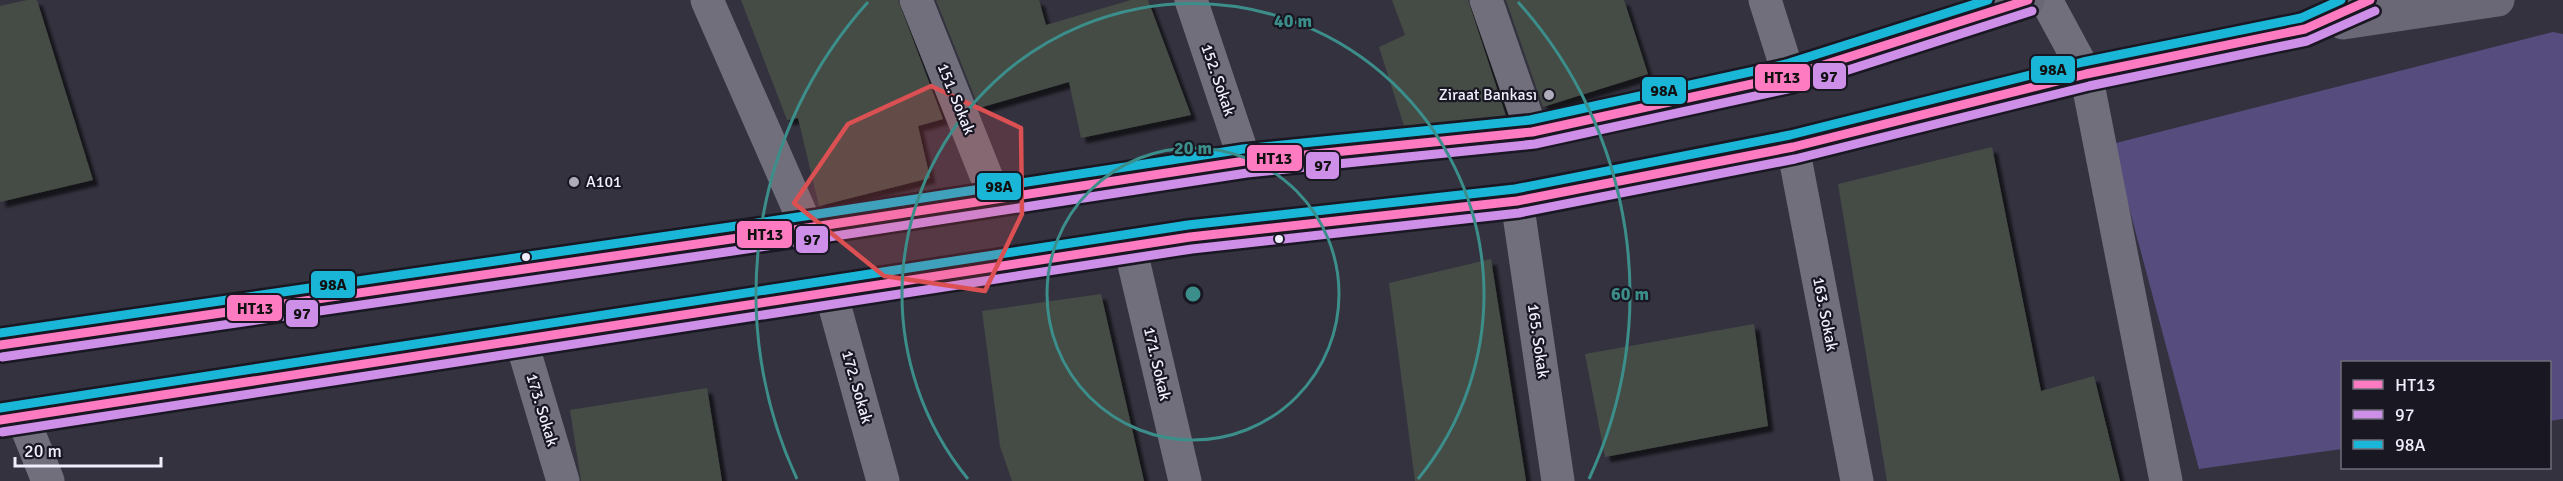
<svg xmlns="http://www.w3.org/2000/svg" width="2563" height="481" viewBox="0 0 2563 481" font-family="Signika,sans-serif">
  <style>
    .green { fill: #564c7e }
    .building { fill: #444c45; filter: url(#shadow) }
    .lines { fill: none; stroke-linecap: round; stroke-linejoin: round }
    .street { stroke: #716f7b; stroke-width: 33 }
    .secondary { stroke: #6a6876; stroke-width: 33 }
    .bus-1-casing { stroke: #191722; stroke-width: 14 }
    .bus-2-casing { stroke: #191722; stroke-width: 14 }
    .bus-3-casing { stroke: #191722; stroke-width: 14 }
    .bus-1 { stroke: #fe7ac1; stroke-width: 9 }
    .bus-2 { stroke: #ce8fe9; stroke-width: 9 }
    .bus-3 { stroke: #1ab6d8; stroke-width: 9 }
    .marked { fill: #db5053; fill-opacity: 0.2; stroke: #db5053; stroke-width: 4.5; stroke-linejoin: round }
    .ring { fill: none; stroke: #3c8e8b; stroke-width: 3 }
    .poi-dot { fill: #aeacba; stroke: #191722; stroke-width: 2 }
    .bus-dot { fill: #f0eefd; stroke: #191722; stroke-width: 2 }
    .labels { text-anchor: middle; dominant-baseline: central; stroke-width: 4.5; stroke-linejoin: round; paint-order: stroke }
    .street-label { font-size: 16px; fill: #f0eefd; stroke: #191722 }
    .poi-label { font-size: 16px; fill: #f0eefd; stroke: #191722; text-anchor: end }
    .centre { fill: #3c8e8b; stroke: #191722; stroke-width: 3 }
    .ring-label { font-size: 18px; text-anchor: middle; font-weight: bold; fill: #3c8e8b; stroke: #191722; stroke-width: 4.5; stroke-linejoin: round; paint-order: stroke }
    .line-badge { stroke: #191722; stroke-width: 2 }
    .pale-badge-label { font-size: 16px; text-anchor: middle; font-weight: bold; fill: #111 }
  </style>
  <defs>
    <filter id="shadow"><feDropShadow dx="5.5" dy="5.5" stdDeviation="1.5" flood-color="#0009"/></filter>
  </defs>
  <rect width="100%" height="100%" fill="#34323f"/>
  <polygon class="green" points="2553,32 2563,34 2563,419 2550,421 2550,362 2342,362 2342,449 2199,469 2112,144"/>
  <g class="building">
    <polygon points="27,0 37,0 93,180 0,202 0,6"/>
    <polygon points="741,0 898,0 943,119 918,126 930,178 819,206 798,118 787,120"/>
    <polygon points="936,0 1039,0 1046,25 1131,0 1148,0 1191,115 1081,138 1069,82 979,108"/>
    <polygon points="1392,0 1468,0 1506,116 1404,126 1379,47 1405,35"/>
    <polygon points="1506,0 1624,0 1648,74 1543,107"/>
    <polygon points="1992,147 2041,391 2094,376 2120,481 1887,481 1838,184"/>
    <polygon points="1491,259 1526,481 1415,481 1389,283"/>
    <polygon points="1101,294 1144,481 1012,481 1000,446 982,311"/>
    <polygon points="1754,324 1768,426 1605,457 1585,354"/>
    <polygon points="707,388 722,481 581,481 570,410"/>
  </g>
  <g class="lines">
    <g class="street">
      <polyline points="707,0 807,228"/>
      <polyline points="916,0 995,198"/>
      <polyline points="1191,0 1245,161"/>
      <polyline points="1486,0 1532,132"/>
      <polyline points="1765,0 1789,76"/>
      <polyline points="2046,0 2086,74 2166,481"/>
      <polyline points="1793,147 1857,481"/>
      <polyline points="1517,201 1558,481"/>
      <polyline points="1130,247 1185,481"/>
      <polyline points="831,293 883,481"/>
      <polyline points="521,340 563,481"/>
      <polyline points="22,416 48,481"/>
    </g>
    <g class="secondary">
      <polyline points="2343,23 2498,0"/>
      <polyline points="0,345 807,228 1245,161 1532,132 1789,76 2028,0"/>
      <polyline points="0,420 1190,237 1517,201 1793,147 2086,74 2305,29 2370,0"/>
    </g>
    <defs>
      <g id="bus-1">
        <polyline points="0,345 807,228 1245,161 1532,132 1789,76 2028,0"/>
        <polyline points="0,420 1190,237 1517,201 1793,147 2086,74 2305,29 2370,0"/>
      </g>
      <g id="bus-2">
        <polyline points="2,357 809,240 1247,173 1535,144 1792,88 2032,11"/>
        <polyline points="2,432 1192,249 1519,213 1795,159 2089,86 2307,41 2375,11"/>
      </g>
      <g id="bus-3">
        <polyline points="0,333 805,216 1243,149 1530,120 1786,64 1988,0"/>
        <polyline points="0,408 1188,225 1515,189 1790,135 2083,62 2301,18 2341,0"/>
      </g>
    </defs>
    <use href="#bus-1" class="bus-1-casing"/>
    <use href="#bus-2" class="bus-2-casing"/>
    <use href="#bus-3" class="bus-3-casing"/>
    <use href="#bus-1" class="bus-1"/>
    <use href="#bus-2" class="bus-2"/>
    <use href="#bus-3" class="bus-3"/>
  </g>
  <path class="marked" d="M931,86L1021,128L1022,214L985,291L884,276L794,203L848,124Z"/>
  <g class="ring">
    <circle cx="1193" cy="294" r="146"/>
    <path d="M968 479A291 291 0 1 1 1418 479"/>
    <path d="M797 479A437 437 0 0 1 868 2M1518 2A437 437 0 0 1 1589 479"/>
  </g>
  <g class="poi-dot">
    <circle cx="1549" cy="95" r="6"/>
    <circle cx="574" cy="182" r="6"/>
  </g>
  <g class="bus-dot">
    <circle cx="1279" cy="239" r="5"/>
    <circle cx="526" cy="257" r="5"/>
  </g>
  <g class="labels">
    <g class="street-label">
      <text transform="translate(1218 80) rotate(71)">152. Sokak</text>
      <text transform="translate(956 99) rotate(68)">151. Sokak</text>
      <text transform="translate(1825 314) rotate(79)">163. Sokak</text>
      <text transform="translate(1538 341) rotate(82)">165. Sokak</text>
      <text transform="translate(1157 364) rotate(77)">171. Sokak</text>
      <text transform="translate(857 387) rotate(74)">172. Sokak</text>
      <text transform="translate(542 410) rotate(73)">173. Sokak</text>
    </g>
    <g class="poi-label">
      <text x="1537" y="95">Ziraat Bankası</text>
      <text x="586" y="182" text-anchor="start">A101</text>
    </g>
  </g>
  <circle cx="1193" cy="294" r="9" class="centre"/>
  <g class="ring-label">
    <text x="1293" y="27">40 m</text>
    <text x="1193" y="154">20 m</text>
    <text x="1630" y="300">60 m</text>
  </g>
  <g class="line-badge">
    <rect x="2030" y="55" width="46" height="29" rx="6" fill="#1ab6d8"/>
    <rect x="1812" y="62" width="35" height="28" rx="6" fill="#ce8fe9"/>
    <rect x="1754" y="63" width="57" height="29" rx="6" fill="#fe7ac1"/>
    <rect x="1641" y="76" width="46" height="29" rx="6" fill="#1ab6d8"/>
    <rect x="1246" y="144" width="57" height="28" rx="6" fill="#fe7ac1"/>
    <rect x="1305" y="151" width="35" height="29" rx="6" fill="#ce8fe9"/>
    <rect x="976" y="172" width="46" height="29" rx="6" fill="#1ab6d8"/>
    <rect x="736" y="220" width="57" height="29" rx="6" fill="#fe7ac1"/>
    <rect x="795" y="225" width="34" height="29" rx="6" fill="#ce8fe9"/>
    <rect x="310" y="270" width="46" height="29" rx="6" fill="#1ab6d8"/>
    <rect x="226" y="294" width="57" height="28" rx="6" fill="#fe7ac1"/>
    <rect x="285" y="299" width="34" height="29" rx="6" fill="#ce8fe9"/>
  </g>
  <g class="pale-badge-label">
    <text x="2053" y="75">98A</text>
    <text x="1829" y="82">97</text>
    <text x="1782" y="83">HT13</text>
    <text x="1664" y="96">98A</text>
    <text x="1274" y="164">HT13</text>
    <text x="1323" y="171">97</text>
    <text x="999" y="192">98A</text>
    <text x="765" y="240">HT13</text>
    <text x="812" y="245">97</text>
    <text x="333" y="290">98A</text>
    <text x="255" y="314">HT13</text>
    <text x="302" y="319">97</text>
  </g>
  <rect x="2341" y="361" width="210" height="108" fill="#191722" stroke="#6f6d7a" stroke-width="1.5"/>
  <rect x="2353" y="380" width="30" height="9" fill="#fe7ac1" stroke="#6f6d7a" stroke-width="1.5"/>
  <text x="2395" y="391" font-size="18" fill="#f0eefd">HT13</text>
  <rect x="2353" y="410" width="30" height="9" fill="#ce8fe9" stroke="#6f6d7a" stroke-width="1.5"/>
  <text x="2395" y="421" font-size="18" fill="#f0eefd">97</text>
  <rect x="2353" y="440" width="30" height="9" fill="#1ab6d8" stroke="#6f6d7a" stroke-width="1.5"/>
  <text x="2395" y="451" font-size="18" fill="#f0eefd">98A</text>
  <path d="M15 457v9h146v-9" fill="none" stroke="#f0eefd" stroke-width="3"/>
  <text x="24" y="457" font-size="18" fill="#f0eefd" stroke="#191722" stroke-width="4.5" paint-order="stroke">20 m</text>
</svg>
